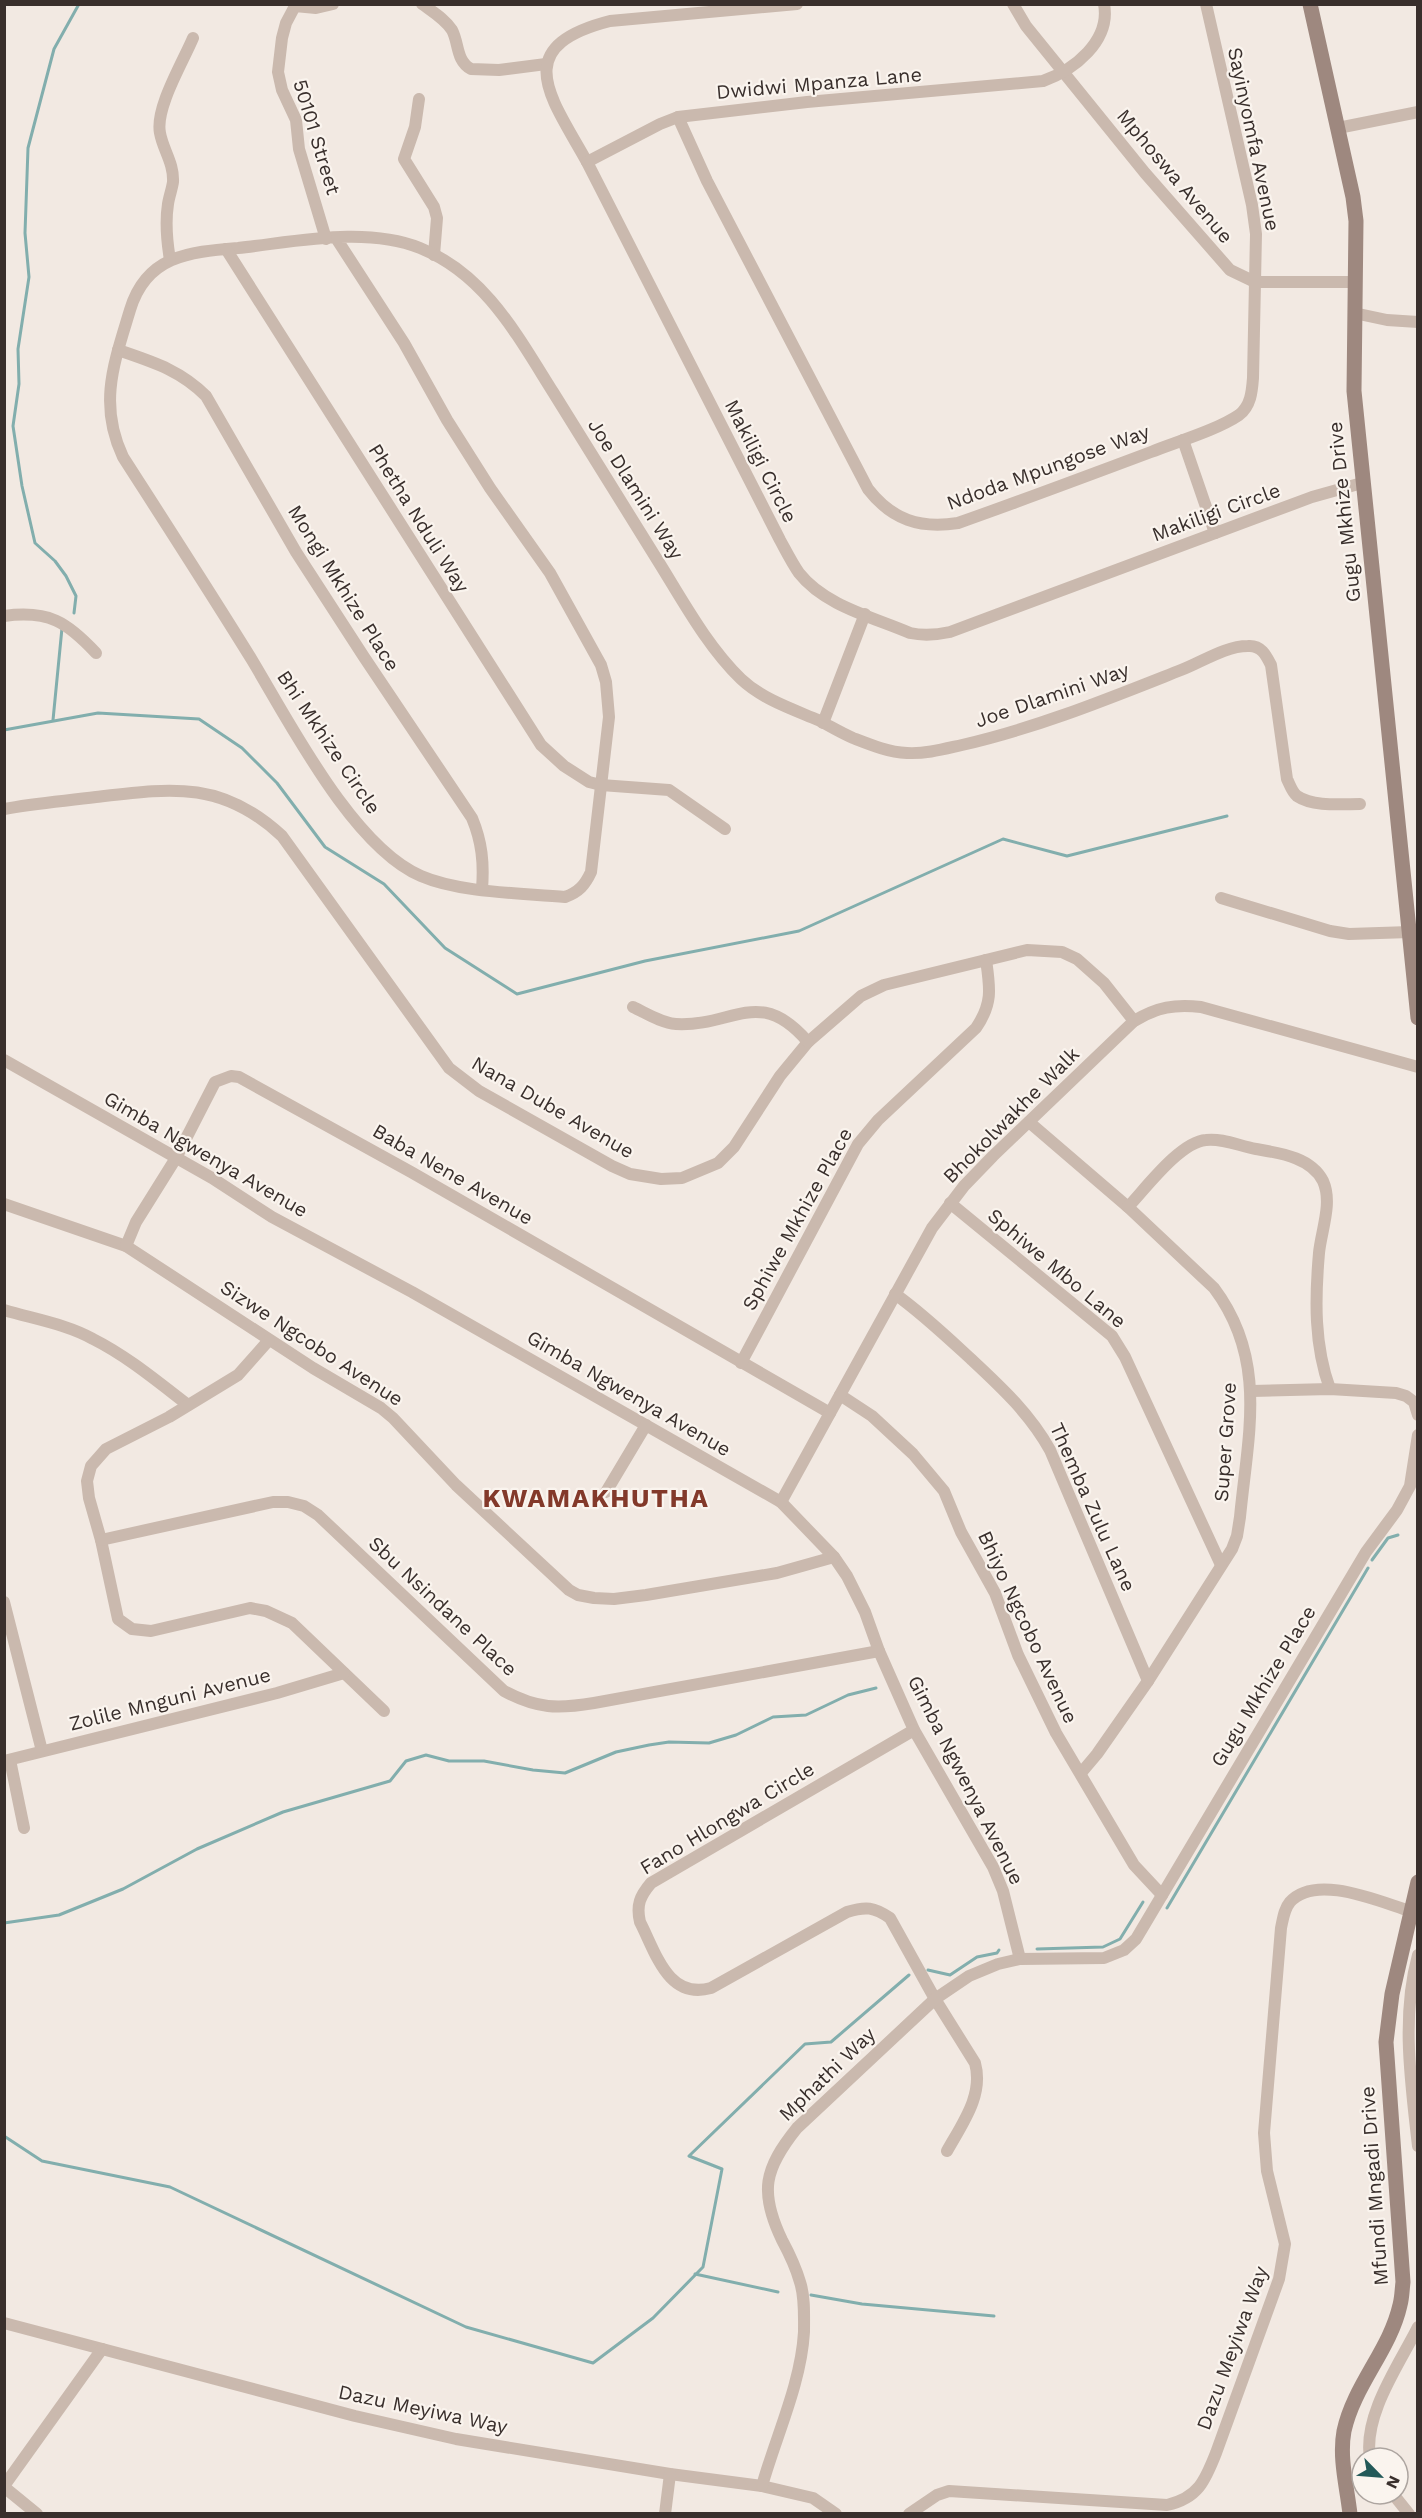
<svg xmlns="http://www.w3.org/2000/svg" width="1422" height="2518" viewBox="0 0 1422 2518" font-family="'Work Sans',sans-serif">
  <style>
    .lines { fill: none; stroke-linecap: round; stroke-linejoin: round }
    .stream { stroke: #82aead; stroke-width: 3 }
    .street { stroke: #cab9ae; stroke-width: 12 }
    .secondary { stroke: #9e887f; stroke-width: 15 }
    .labels { text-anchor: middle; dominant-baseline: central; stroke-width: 4.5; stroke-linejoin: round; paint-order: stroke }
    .street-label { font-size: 20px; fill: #392f2c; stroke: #faf4ee }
    .district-label { font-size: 26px; font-weight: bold; letter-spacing: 1.5px; fill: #83392a; stroke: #faf4ee }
  </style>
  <rect width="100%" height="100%" fill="#f2e9e2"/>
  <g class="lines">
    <g class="stream">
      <polyline points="74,613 76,596 66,576 55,561 35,543 22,486 13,426 19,384 18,349 29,277 25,233 28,148 54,49 79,4"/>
      <polyline points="53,720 62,628"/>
      <polyline points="4,730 98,713 199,719 242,748 277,783 325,847 384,884 445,948 517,994 645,961 799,931 1003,839 1067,856 1227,816"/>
      <polyline points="1372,1560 1388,1538 1398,1535"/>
      <polyline points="1167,1908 1368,1568"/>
      <polyline points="4,1923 59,1915 123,1889 197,1849 283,1812 390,1781 406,1761 426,1755 449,1761 484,1761 533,1770 565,1773 616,1752 649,1745 669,1742 709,1743 736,1735 773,1717 806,1715 848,1695 876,1688"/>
      <polyline points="1037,1949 1103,1947 1120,1939 1143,1902"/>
      <polyline points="928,1970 950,1975 977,1957 997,1953 999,1950"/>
      <polyline points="4,2136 42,2161 170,2187 466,2327 593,2363 653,2318 703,2267 722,2169 689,2156 805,2044 831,2042 909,1975"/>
      <polyline points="695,2274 778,2292"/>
      <polyline points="811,2295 862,2304 994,2316"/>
    </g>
    <g class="street">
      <path d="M422,4C433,12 445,19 452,30C459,43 456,61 471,69L499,70L546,64"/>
      <path d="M797,4L610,21C508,47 551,97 587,162L780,540C786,551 792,563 799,573C825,606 873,617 910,633C924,636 936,635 950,632L1312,497L1362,483"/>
      <polyline points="1013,4 1026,26 1145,173 1230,270 1255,282 1355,282"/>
      <polyline points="419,99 415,127 404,159 434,207 437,218 434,255"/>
      <path d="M678,117L707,181L868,489C892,520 920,529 958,523C1023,500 1087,476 1151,452C1176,442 1217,430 1239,415C1251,406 1252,391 1253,378L1256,234L1252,205L1206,4"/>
      <polyline points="1338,128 1418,112"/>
      <path d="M587,162L660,124L678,117L807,102L1043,81C1074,70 1111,41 1104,4"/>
      <path d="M336,238L404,343L447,420L490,488L550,573L601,665L606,682L609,717L591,872C585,885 579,892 565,897C523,893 460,893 421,876C353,847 290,723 252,660C210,592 166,524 123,457C98,404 114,363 130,310C146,256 188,252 238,248C295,242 365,226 420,248C485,274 517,335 553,392C588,448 623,505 658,561C683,601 707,646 741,679C762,699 792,709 818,720C830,726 841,733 853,738C871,745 888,752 907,753C926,754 944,749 962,745C1037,728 1110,698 1181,670C1202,662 1225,646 1248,646C1261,645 1266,655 1271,665L1287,779C1290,785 1292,792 1297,796C1313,807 1342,804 1360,804"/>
      <polyline points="326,239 299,149 296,120 282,90 278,72 282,38 286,23 295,6 316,8 333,4"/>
      <polyline points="226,249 541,745 564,766 589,782 601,785 669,790 725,829"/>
      <path d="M170,260C167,242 165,223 168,204C169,197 172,189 173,182C174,163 163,150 160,133C155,108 183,62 193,38"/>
      <polyline points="1354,313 1387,320 1418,322"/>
      <path d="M118,350C153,362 180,370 206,396L296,552L364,657L472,818C482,842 484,863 482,889"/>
      <polyline points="1183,440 1215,533"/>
      <path d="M4,616C49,610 67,622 96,653"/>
      <polyline points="823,723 865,614"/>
      <path d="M4,809C35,803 66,801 96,797C171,788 222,780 282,836L449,1068L479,1091L612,1166L630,1174L661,1179L682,1178L718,1163L734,1147L780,1076L808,1042L861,996L884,985L1027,950L1062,952L1077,959L1104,983L1134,1021"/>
      <polyline points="1221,898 1330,931 1349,934 1410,932"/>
      <path d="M633,1007C646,1013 661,1023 676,1024C734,1027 759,985 808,1042"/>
      <polyline points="4,1060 212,1178 272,1217 412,1292 781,1502 834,1557 847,1576 865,1612 879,1651 914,1730 993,1867 1003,1891 1020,1959"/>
      <path d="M1029,1122L1128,1207L1214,1288C1268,1360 1248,1434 1240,1517L1237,1536L1232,1549L1148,1681L1097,1754L1081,1773"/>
      <polyline points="950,1203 1112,1336 1125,1357 1221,1565"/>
      <polyline points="4,1204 126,1246 313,1368 381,1408 393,1418 456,1485 569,1590 578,1595 594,1598 614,1599 646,1595 777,1573 834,1557"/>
      <path d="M1128,1207C1146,1188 1180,1142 1206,1140C1223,1138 1239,1146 1256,1149C1279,1153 1311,1157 1323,1181C1333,1203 1321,1231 1319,1253C1315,1299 1314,1345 1330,1389"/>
      <polyline points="126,1246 136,1222 176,1158 215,1082 231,1076 239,1077 411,1172 830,1413"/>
      <path d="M895,1294C923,1314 947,1337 972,1360C1002,1388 1030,1414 1050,1450L1148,1681"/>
      <path d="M4,1310C34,1319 66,1324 93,1339C127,1356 158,1382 188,1405"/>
      <polyline points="269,1340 238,1375 169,1417 106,1449 91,1466 87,1481 89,1498 101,1540 118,1619 132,1629 151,1631 250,1608 266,1611 292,1623 384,1711"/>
      <path d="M741,1363L858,1144L878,1120L976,1028C993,1003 990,988 986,960"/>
      <polyline points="1252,1391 1330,1389 1396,1393 1406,1396 1414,1402 1418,1415"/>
      <polyline points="840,1395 872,1416 913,1454 944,1491 961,1532 995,1593 1018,1655 1056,1733 1134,1865 1162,1895"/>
      <polyline points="606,1492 646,1425"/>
      <path d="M781,1502L932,1228L964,1186L993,1156L1134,1021C1157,1007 1175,1004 1201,1007L1418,1067"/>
      <path d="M101,1540L273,1502H288L304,1506L318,1515L504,1691C537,1709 558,1709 594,1703L879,1651"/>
      <polyline points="4,1602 42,1751"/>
      <path d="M914,1730L651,1883C640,1896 636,1905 640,1922C656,1953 668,2000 711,1988L847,1912C866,1906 874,1907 890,1918L935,1999L975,2063C984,2095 962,2124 947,2151"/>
      <polyline points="10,1760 24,1828"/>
      <polyline points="4,1761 277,1693 344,1673"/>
      <path d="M1418,1955C1401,2017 1411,2083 1418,2146"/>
      <polyline points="4,2323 355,2416 456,2439 670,2474 762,2486 813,2498 836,2514"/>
      <path d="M1370,2458C1363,2415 1399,2365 1418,2327"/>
      <polyline points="4,2486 102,2349"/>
      <path d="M762,2486C776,2436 801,2384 804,2332C804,2316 805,2297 800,2282C796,2268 789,2253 782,2240C759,2192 764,2169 797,2128L935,1999L969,1976L998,1964L1020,1959L1104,1958L1124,1950L1136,1939L1366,1552L1397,1510L1410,1486L1418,1435"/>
      <polyline points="4,2487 37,2514"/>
      <polyline points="1393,2494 1409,2514"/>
      <polyline points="665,2514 670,2474"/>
      <path d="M909,2514L937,2495L949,2491L1167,2505C1198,2498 1205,2481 1216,2453L1279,2279L1285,2244L1267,2171L1264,2133L1281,1928C1283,1919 1284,1909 1290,1902C1316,1873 1380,1902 1410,1911"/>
    </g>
    <g class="secondary">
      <polyline points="1310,4 1353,197 1356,221 1354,391 1418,1018"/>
      <path d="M1350,2514C1347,2487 1339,2458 1344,2431C1354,2385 1390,2350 1400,2305C1402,2298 1402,2290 1403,2282L1386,2042L1392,1994L1418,1882"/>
    </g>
  </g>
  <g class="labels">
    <g class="street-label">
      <text transform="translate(819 83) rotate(-5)">Dwidwi Mpanza Lane</text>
      <text transform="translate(317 137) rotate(73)">50101 Street</text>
      <text transform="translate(1254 139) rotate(78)">Sayinyomfa Avenue</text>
      <text transform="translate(1175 176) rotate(50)">Mphoswa Avenue</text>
      <text transform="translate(761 461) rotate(63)">Makiligi Circle</text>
      <text transform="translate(1048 467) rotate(-20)">Ndoda Mpungose Way</text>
      <text transform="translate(636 489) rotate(58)">Joe Dlamini Way</text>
      <text transform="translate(1216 512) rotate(-20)">Makiligi Circle</text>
      <text transform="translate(1344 512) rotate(-96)">Gugu Mkhize Drive</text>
      <text transform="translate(419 518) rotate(58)">Phetha Nduli Way</text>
      <text transform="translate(344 588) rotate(58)">Mongi Mkhize Place</text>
      <text transform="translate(1052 695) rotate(-19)">Joe Dlamini Way</text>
      <text transform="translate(329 742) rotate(56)">Bhi Mkhize Circle</text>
      <text transform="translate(553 1107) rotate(30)">Nana Dube Avenue</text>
      <text transform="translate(1011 1115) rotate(-45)">Bhokolwakhe Walk</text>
      <text transform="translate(206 1154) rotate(30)">Gimba Ngwenya Avenue</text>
      <text transform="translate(453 1174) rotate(30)">Baba Nene Avenue</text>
      <text transform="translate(797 1219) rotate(-61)">Sphiwe Mkhize Place</text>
      <text transform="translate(1057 1268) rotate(40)">Sphiwe Mbo Lane</text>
      <text transform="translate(312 1343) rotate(33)">Sizwe Ngcobo Avenue</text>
      <text transform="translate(629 1393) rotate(30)">Gimba Ngwenya Avenue</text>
      <text transform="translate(1225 1442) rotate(-86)">Super Grove</text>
      <text transform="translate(1093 1507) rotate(66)">Themba Zulu Lane</text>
      <text transform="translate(443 1606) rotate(43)">Sbu Nsindane Place</text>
      <text transform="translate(1028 1627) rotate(65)">Bhiyo Ngcobo Avenue</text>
      <text transform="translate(1263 1686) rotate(-59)">Gugu Mkhize Place</text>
      <text transform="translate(170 1699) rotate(-14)">Zolile Mnguni Avenue</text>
      <text transform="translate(966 1780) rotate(63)">Gimba Ngwenya Avenue</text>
      <text transform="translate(727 1818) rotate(-31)">Fano Hlongwa Circle</text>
      <text transform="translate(827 2074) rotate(-44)">Mphathi Way</text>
      <text transform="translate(1374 2186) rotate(-94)">Mfundi Mngadi Drive</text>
      <text transform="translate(1232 2348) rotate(-70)">Dazu Meyiwa Way</text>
      <text transform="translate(423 2409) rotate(12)">Dazu Meyiwa Way</text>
    </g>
    <g class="district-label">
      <text x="596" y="1498">KWAMAKHUTHA</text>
    </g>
  </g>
  <rect width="1422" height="2518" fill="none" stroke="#392f2c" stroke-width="12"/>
  <g transform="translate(1380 2476) rotate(115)"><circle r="28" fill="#faf4ee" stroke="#ada5a0" stroke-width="1.5"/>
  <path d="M0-4.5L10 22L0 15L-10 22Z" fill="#235958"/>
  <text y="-9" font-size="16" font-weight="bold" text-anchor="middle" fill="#392f2c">N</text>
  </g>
</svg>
